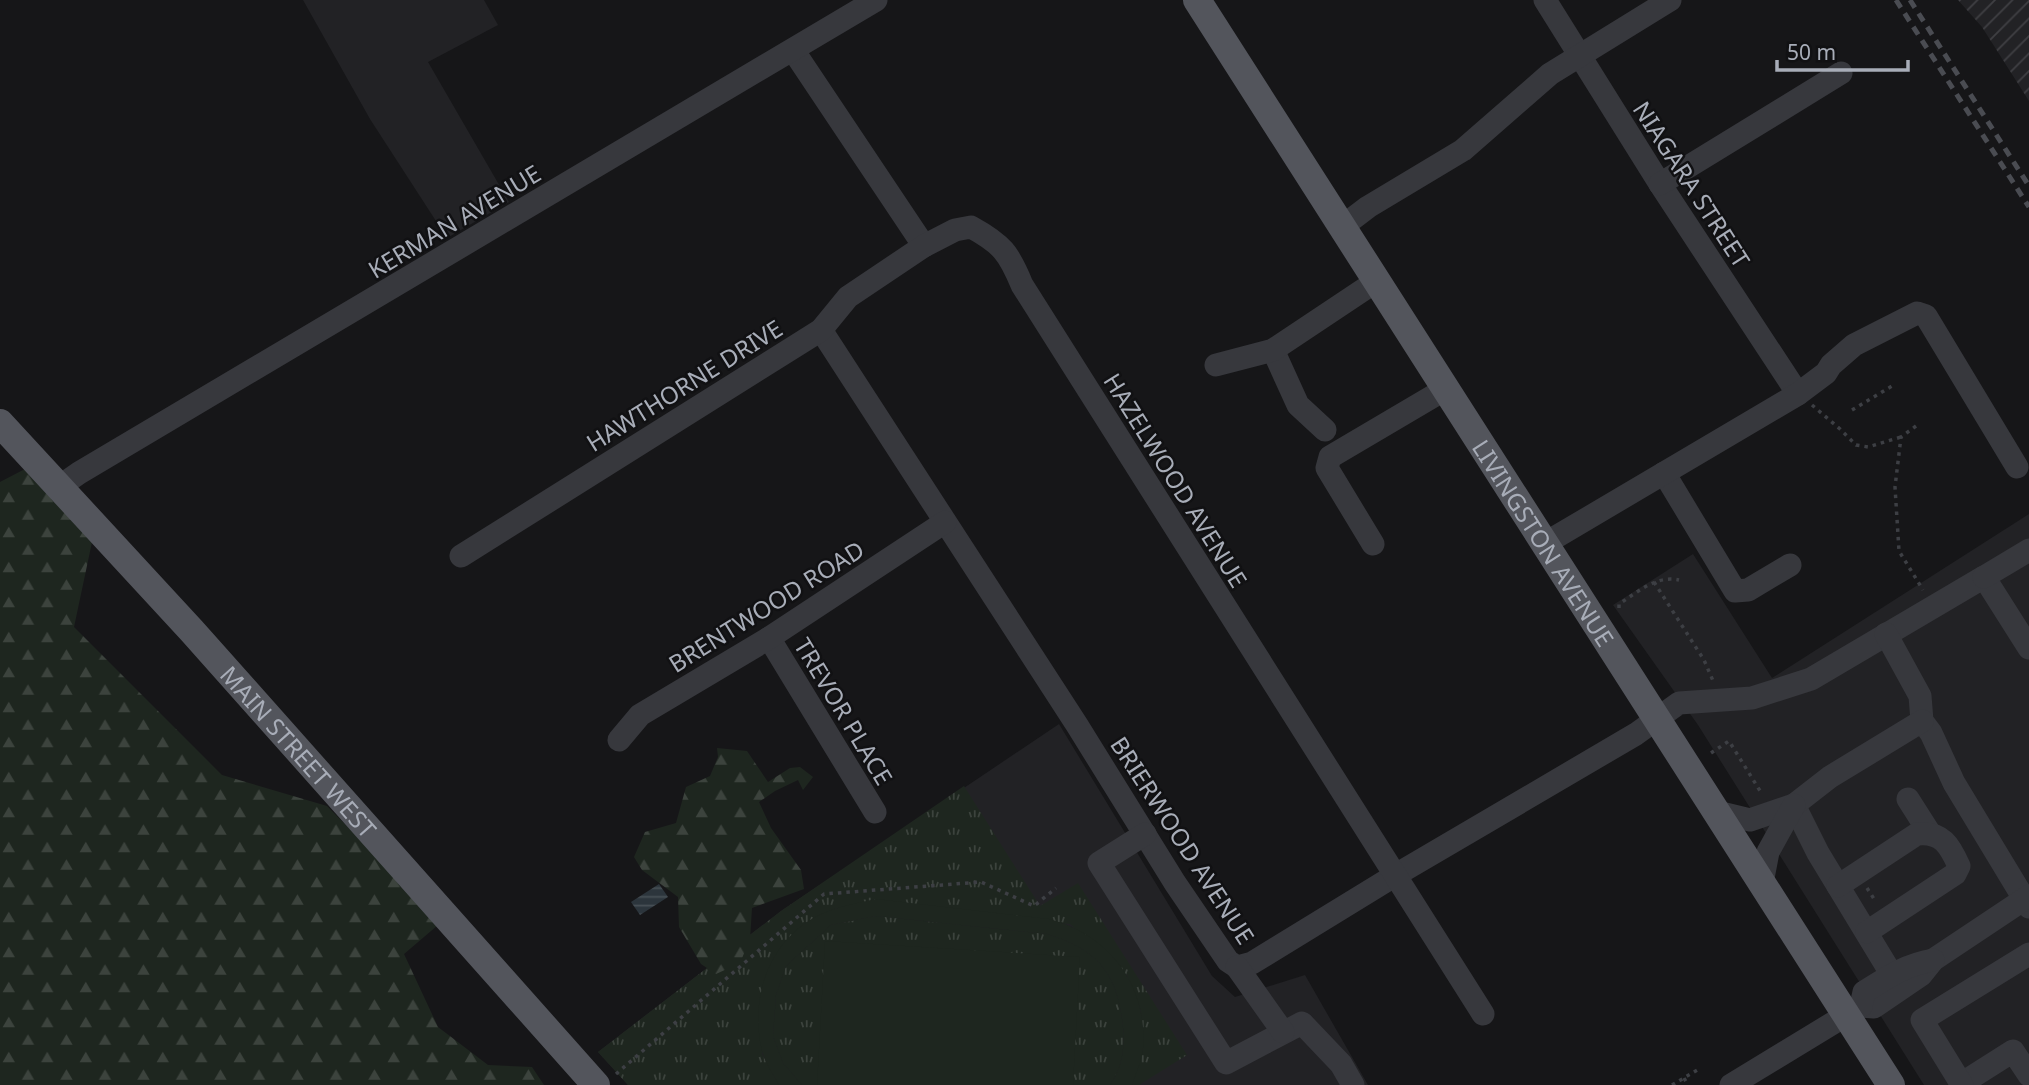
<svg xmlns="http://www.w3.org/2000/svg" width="2029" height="1085" viewBox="0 0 2029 1085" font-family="'Noto Sans',sans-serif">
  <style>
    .built { fill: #222225 }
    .industrial { fill: url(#industrial-furrows) }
    .grass { fill: url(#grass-tufts) }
    .forest { fill: url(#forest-firs) }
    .green { fill: #1e261f }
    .water { fill: url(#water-rules) }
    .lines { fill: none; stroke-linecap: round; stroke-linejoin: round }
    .path { stroke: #3d3f44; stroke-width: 3.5; stroke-dasharray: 3.5 5; stroke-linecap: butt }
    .minor { stroke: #37383d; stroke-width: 23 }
    .major { stroke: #53555c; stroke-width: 28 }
    .rail { stroke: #4a4c52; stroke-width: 5; stroke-dasharray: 9 7; stroke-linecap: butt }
    .labels { text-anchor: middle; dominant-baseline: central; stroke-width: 5; stroke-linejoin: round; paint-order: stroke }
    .street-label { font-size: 24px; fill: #a8adb8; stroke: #111113 }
  </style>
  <defs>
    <pattern id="industrial-furrows" width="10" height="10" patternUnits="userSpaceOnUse" patternTransform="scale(1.75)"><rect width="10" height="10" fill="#222225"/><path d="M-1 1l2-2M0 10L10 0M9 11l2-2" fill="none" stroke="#3f3f43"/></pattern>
    <pattern id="grass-tufts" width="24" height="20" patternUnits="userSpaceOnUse" patternTransform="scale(1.75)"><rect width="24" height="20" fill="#1e261f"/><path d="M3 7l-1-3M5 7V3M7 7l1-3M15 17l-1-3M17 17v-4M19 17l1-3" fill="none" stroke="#3c433d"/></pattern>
    <pattern id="forest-firs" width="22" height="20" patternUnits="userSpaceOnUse" patternTransform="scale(1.75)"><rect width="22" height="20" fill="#1e261f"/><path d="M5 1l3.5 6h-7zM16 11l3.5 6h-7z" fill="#3c433d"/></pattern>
    <pattern id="water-rules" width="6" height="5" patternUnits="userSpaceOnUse" patternTransform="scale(1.75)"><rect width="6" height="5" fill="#2c353c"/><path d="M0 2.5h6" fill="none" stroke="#485056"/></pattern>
  </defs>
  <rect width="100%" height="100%" fill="#161618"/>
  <g class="built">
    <polygon points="303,0 484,0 498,25 428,62 509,202 447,238 370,119"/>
    <polygon points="2029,514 2029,1085 1924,1085 1698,725 1613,605 1693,554 1772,678"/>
    <polygon points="1059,724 1212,976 1235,997 1305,975 1368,1085 628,1085 598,1052 781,911"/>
  </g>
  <polygon class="industrial" points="1958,0 2029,0 2029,101 1982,27"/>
  <g class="grass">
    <polygon points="964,786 1040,906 1078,883 1187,1055 1139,1085 1132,1085 1143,1049 1141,1011 1127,975 1070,924 837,908 804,924 779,950 762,1054 779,1085 628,1085 598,1052 781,911"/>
    <path d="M876,916L1047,934C1099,950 1118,974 1123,1028C1125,1048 1122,1068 1110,1085H802L783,1063L773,1036L776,995L786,966L831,925Z"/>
  </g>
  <g class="forest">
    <polygon points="25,469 92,542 74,627 222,775 327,806 400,880 438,925 404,954 438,1027 488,1065 532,1067 544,1085 0,1085 0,482"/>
    <polygon points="717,748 747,751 768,782 790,768 800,767 813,777 803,790 798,780 775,791 759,802 771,828 801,870 804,889 752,908 750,939 740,963 716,974 701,964 679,927 678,897 642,870 634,857 645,832 676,823 686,787 710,776 718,757"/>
  </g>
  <g class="green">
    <path d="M876,899L1049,919C1108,934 1148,985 1143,1048C1142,1060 1136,1073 1132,1085H1110C1122,1068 1125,1048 1123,1028C1118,974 1099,950 1047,934L876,916L831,925L786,966L776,995L773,1036L783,1063L802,1085H779C773,1074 765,1062 762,1051C751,1004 764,953 804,924C825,909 851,904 876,899Z"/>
    <polygon points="825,941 1080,957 1073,1085 817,1085"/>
  </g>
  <polygon class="water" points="659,884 668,897 640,915 631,902"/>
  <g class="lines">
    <g class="path">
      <polyline points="1812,405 1840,429 1856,445 1868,447 1901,437"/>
      <polyline points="1852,410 1892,386"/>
      <polyline points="1916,426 1901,437 1895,487 1899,551 1923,590"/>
      <polyline points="1654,582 1704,660 1714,683"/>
      <path d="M1619,608V604C1638,592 1656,575 1679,580"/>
      <polyline points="1711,753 1729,741 1762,794"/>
      <polyline points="1867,888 1876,902"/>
      <polyline points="616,1074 824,894 981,882 1034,906 1056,888"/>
      <polyline points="1684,1078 1688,1085"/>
      <polyline points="1672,1085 1699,1069"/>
    </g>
    <g class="minor">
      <polyline points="1545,0 1660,184 1798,394"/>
      <polyline points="793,50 924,246"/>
      <polyline points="1660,184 1841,73"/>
      <polyline points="1343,226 1368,207 1463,150 1550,74 1670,0"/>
      <polyline points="821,330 1077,725 1175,883 1228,961 1237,967 1252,963 1394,876 1636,734 1679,703 1752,698 1811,679 1984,577 2029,648"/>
      <polyline points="1273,350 1298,405 1325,430"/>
      <polyline points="1216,365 1273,350 1378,280"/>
      <polyline points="1664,473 1735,591 1748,590 1790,565"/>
      <polyline points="59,487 79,473 876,0"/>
      <polyline points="1373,544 1327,468 1330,457 1447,388"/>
      <polyline points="1544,544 1798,394 1826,373 1831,365 1854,345 1917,313 1926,316 2017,467"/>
      <path d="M461,556L821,330L848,297L924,246L955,230L971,227C1002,244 1009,253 1022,285L1483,1014"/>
      <polyline points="1984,577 2029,550"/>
      <polyline points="1886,634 1920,696 1922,721 1931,733 1954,783 2029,907"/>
      <polyline points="769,638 875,812"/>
      <polyline points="619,740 640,715 769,638 945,522"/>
      <polyline points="1908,799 1929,832"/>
      <polyline points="1794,805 1818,853 1892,975"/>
      <polyline points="1717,812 1750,820 1794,805 1830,777 1922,721"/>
      <polyline points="1145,834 1099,863 1226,1063 1302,1023 1341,1064 1353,1085"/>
      <polyline points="1762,883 1768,852 1794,805"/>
      <path d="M1838,886L1917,834C1942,831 1950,846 1959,866L1955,874L1867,932"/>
      <polyline points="1237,967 1283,1032"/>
      <polyline points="1861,1006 1874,1007 1921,975 1933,960 2029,896"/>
      <polyline points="1961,1084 2013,1051 2029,1075"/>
      <path d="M1731,1085L1861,1006L1864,992C1888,977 1905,965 1933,960"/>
      <polyline points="1962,1085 1922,1020 2029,954"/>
    </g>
    <g class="major">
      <path id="s1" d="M1197,0L1891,1085"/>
      <path id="s2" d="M0,423L192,631L596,1085"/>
    </g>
    <g class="rail">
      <polyline points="1896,0 2029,207"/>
      <polyline points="1910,0 2029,186"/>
    </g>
  </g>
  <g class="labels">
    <g class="street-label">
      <text transform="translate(1692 184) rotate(57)">NIAGARA STREET</text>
      <text transform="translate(454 221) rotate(-31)">KERMAN AVENUE</text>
      <text transform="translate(684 385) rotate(-32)">HAWTHORNE DRIVE</text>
      <text transform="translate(1176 480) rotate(58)">HAZELWOOD AVENUE</text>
      <text stroke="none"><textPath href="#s1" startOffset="644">LIVINGSTON AVENUE</textPath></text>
      <text transform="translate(766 606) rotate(-32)">BRENTWOOD ROAD</text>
      <text transform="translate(844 711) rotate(59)">TREVOR PLACE</text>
      <text stroke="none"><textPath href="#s2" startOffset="444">MAIN STREET WEST</textPath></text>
      <text transform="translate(1183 840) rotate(57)">BRIERWOOD AVENUE</text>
    </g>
  </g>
  <path d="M1777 60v10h131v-10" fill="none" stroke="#a8adb8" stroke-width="3.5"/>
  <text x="1787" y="60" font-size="21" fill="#a8adb8" stroke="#111113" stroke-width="5" paint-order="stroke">50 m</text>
</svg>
